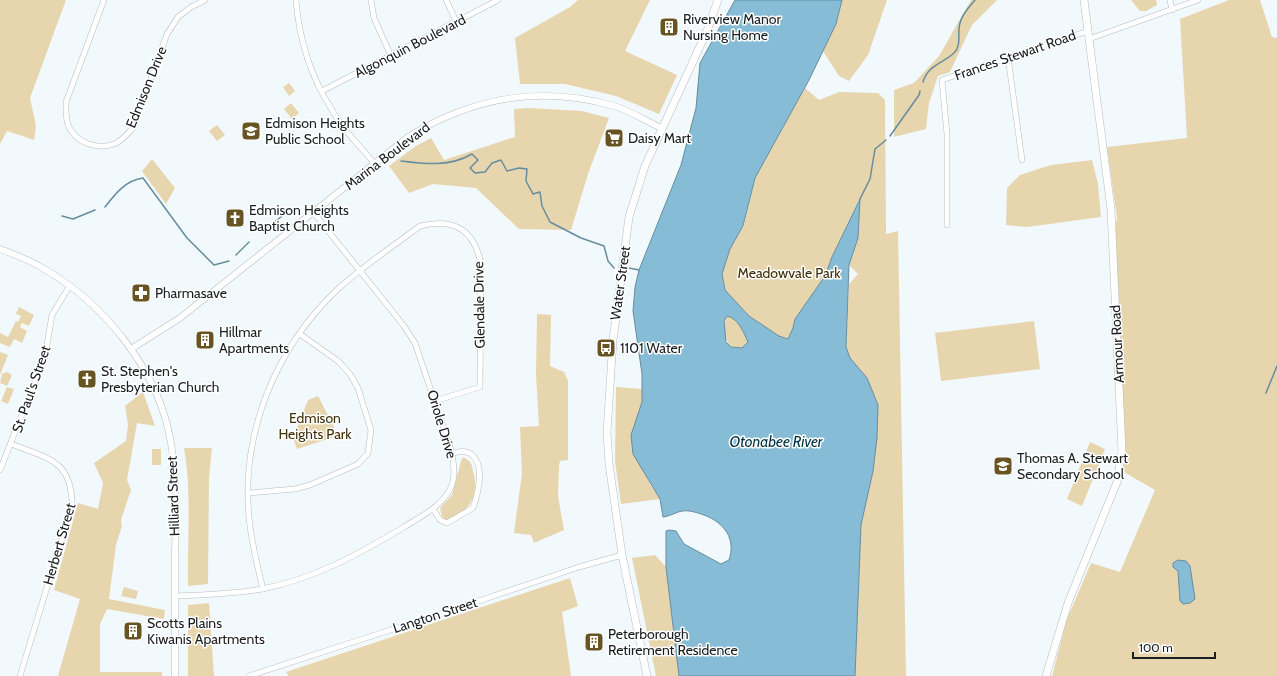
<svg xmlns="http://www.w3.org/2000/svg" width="1277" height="676" viewBox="0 0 1277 676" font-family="Cabin,sans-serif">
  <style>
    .green { fill: #e7d5ae }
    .water { fill: #86bcd5; stroke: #668d9e; fill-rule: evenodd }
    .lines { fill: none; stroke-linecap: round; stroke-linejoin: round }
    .stream { stroke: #668d9e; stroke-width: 1.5 }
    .minor-casing { stroke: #b5bcbf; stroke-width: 6 }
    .tertiary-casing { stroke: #b5bcbf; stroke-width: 7 }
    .secondary-casing { stroke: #b5bcbf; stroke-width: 8 }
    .minor { stroke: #fff; stroke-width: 5 }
    .tertiary { stroke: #fff; stroke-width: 6 }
    .secondary { stroke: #fff; stroke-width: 7 }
    .labels { text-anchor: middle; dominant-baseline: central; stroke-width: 3; stroke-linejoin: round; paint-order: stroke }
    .poi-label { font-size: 14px; fill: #1b1e1f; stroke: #fff; text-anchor: start }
    .street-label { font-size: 14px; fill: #1b1e1f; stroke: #fff }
    .park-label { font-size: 14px; fill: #403009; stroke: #fff }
    .water-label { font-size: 15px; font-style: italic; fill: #003243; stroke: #fff }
  </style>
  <rect width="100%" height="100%" fill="#f2f9fd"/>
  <g class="green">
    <polygon points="0,0 66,0 30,98 36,126 34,140 7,131 0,144"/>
    <polygon points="578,0 650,0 625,51 677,75 659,114 616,96 565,84 520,84 515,38 570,7"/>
    <polygon points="842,0 887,0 868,55 849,81 839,76 823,51 836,24"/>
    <polygon points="971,0 997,0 972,25 950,72 938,76 929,103 926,129 894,137 894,90 914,83 939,56"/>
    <polygon points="1131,0 1156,0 1157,5 1146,11 1140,11"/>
    <polygon points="1229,0 1260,0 1272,37 1277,38 1277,676 1052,676 1067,619 1091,563 1120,572 1155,490 1122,471 1114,233 1117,218 1107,147 1187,138 1180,19"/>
    <polygon points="289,83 295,91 289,96 283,87"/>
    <polygon points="805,88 819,100 839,92 878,93 885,100 886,234 898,231 906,676 855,676 861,525 873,471 877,438 878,405 867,378 850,358 846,347 849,284 858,274 849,265 858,238 859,200 832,257 825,276 795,319 793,328 788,339 779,336 749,316 725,290 722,274 730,249 744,226 755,178"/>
    <polygon points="291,103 299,113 292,119 284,109"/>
    <polygon points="529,108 582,111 609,118 588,174 571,230 519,229 476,188 433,184 409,193 389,166 416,146 431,138 444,160 515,137 514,109"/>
    <polygon points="217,125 225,135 217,141 209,131"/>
    <polygon points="152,159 175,188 166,204 142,171"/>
    <polygon points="1092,160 1098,184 1101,217 1027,227 1006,225 1007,188 1020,175 1051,165"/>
    <polygon points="19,307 34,315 29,326 22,323 20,327 27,331 22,343 14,339 10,347 0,343 0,333 8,337 16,321 18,322 21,316 16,314"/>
    <polygon points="537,314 551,315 550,366 564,372 568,381 568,460 560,461 559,466 558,496 564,530 534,543 531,535 514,533 522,473 520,427 539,426 536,375"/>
    <path d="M727,316C738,318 744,332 748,342L742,348L732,347C725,343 721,322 727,316Z"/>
    <polygon points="1034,321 1040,369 941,381 935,333"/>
    <polygon points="0,352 8,355 0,375"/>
    <polygon points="7,372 12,375 7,386 0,383 2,374"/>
    <polygon points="7,387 14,389 8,404 1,401"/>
    <polygon points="616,387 642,389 642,402 631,435 650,484 660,499 621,504 615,461"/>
    <polygon points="143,392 155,426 137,423 127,480 131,490 121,520 122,526 116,545 109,599 165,610 164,619 107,609 100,624 100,672 162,672 162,676 58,676 80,599 54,590 78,503 98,509 103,483 94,463 126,441 128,425 125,406"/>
    <polygon points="318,396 334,427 334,437 297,449 293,438 308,400"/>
    <polygon points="1090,442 1105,449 1082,506 1067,499"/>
    <path d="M184,448H212L209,478L208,584L188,586C187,540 192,493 184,448Z"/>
    <rect x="152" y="449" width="9" height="16"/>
    <path d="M462,458H465C471,461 472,465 473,471C480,493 470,515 445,520L442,517L440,508L452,495Z"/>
    <polygon points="655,555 666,567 679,676 656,676 632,558"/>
    <polygon points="570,578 578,606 562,612 571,676 289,676 286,672"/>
    <polygon points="124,587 138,591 136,599 121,596"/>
    <polygon points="209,603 214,676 188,676 188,605"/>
  </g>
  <g class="water">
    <path d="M735,0H842L836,24L809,80L755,178L743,226L730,249L722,274L725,290L749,316L779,336L788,339L793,328L795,319L825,276L832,257L860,199L858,238L849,265L846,347L850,358L867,378L878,405L877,438L873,471L861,525L855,676H679L666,567V531L669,530L676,531L684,544L721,564L729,560C736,539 725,523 704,515C698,513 690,510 683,511C678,511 671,516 663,517L660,499L633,454L631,435L642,402V374L633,311L635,287L639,270L681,165L696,108L700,63ZM727,316C738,318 744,333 748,342L742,348L731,347L726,342L724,321Z"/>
    <polygon points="1178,560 1186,561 1190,566 1195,599 1190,603 1183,604 1180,601 1178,571 1173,567 1173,563"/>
  </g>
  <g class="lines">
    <g class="stream">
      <path d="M923,82C928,65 942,64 954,53C962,46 957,32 960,23C962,14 969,7 975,0"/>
      <polyline points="890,136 919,95 920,91"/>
      <path d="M401,161C425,164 450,167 472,154L478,160L470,168L475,173L485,172L492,163L501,160L507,171L519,168L527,169L526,181L533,194L540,192L542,206L550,222L581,238L604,246L608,261L614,268"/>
      <polyline points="860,199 870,179 875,149 886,140"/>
      <path d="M105,207C115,194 126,180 143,178L187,238L214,265L229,261"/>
      <polyline points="62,216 73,219 95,210"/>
      <polyline points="264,230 286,213"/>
      <polyline points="236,255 249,242"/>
      <polyline points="629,268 639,270"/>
      <polyline points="1266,393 1277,366"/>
    </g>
    <defs>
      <g id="minor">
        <path d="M104,0L66,102C66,110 65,121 70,129C78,143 98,150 114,144C122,141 127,134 133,128L167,34L178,17L191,7L205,0"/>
        <path d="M296,0C299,39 311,77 332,110C343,130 360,146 374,163"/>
        <polyline points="371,0 374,18 391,56"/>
        <polyline points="446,0 456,21"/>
        <polyline points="1170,0 1172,10"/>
        <polyline points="1089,39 1198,0"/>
        <polyline points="1008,57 1022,160"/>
        <polyline points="322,91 498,0"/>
        <polyline points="947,225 947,134 942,80 1088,31"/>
        <path d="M11,444C47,458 72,460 72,505L20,676"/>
        <polyline points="0,470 45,356 52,315 69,287"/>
        <polyline points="249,493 295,489 310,485 358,464 368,453 371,430 358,388 350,374 338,361 300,334"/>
        <path d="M433,509L440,520L447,523L473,508C478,493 486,466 471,454C466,450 458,452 452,453"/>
        <path d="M263,589C257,565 251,541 249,517C241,432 276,347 338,289C363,266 392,247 420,226C454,218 474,229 481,264L480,387L435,401"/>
        <path d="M175,596C204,595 234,594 262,589C314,579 359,554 404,527C420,517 439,508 449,491C456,480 454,466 452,453L415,343L404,326L313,212"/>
        <polyline points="249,676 464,606 579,567 622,555"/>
      </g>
      <g id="tertiary">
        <path d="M0,249C13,254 27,259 39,266C103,301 159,370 171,443C177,480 176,517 175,555C175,595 175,636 175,676"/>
        <path d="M131,349L180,318L408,137C473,97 540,85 614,106C631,111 646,121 661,128"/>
      </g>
      <g id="secondary">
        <polyline points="647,676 622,555 609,464 607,432 613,340 629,217 645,166 707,31 718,0"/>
        <polyline points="1046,676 1068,603 1117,482 1122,451 1111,209 1084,0"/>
      </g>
    </defs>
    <use href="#minor" class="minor-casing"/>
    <use href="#tertiary" class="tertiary-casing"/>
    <use href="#secondary" class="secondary-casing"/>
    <use href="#minor" class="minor"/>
    <use href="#tertiary" class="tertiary"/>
    <use href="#secondary" class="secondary"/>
  </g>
  <defs>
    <symbol id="building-square" viewBox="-11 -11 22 22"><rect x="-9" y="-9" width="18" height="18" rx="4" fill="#685322" stroke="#fff"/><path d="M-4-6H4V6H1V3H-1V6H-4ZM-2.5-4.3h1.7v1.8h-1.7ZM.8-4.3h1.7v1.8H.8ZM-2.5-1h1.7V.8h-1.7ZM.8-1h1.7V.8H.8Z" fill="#fff"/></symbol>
    <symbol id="school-square" viewBox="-11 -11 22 22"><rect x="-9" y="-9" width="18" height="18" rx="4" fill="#685322" stroke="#fff"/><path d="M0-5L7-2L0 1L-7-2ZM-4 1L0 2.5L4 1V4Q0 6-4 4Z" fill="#fff"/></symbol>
    <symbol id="supermarket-square" viewBox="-11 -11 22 22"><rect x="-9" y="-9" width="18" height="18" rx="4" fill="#685322" stroke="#fff"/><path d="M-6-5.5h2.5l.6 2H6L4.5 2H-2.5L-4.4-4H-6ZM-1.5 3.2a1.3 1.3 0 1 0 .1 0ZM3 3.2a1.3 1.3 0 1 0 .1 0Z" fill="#fff"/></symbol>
    <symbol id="church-square" viewBox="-11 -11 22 22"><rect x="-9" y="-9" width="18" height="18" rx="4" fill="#685322" stroke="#fff"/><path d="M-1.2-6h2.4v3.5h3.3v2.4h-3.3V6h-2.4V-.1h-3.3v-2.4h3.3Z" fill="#fff"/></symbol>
    <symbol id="pharmacy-square" viewBox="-11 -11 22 22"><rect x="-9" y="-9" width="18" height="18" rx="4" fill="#685322" stroke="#fff"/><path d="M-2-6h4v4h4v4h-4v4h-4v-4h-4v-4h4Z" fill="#fff"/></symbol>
    <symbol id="bus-square" viewBox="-11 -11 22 22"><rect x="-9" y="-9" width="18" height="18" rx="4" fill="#685322" stroke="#fff"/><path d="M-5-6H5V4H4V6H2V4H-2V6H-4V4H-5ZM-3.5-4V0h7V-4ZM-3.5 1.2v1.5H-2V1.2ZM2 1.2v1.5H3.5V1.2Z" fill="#fff"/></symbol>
  </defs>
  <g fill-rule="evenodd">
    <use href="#building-square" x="658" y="16" width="22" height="22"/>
    <use href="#school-square" x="240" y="120" width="22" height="22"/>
    <use href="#supermarket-square" x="603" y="127" width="22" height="22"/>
    <use href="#church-square" x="224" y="207" width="22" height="22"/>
    <use href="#pharmacy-square" x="130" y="282" width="22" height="22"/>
    <use href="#building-square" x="194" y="329" width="22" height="22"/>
    <use href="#bus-square" x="595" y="337" width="22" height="22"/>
    <use href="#church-square" x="76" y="368" width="22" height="22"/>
    <use href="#school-square" x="992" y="455" width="22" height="22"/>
    <use href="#building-square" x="122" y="620" width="22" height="22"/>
    <use href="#building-square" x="583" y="631" width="22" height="22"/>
  </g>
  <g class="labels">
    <g class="poi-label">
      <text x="683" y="19">Riverview Manor<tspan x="683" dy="16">Nursing Home</tspan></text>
      <text x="265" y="123">Edmison Heights<tspan x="265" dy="16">Public School</tspan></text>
      <text x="628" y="138">Daisy Mart</text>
      <text x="249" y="210">Edmison Heights<tspan x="249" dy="16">Baptist Church</tspan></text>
      <text x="155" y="293">Pharmasave</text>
      <text x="219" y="332">Hillmar<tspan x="219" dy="16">Apartments</tspan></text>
      <text x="620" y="348">1101 Water</text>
      <text x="101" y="371">St. Stephen's<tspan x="101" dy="16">Presbyterian Church</tspan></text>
      <text x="1017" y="458">Thomas A. Stewart<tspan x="1017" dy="16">Secondary School</tspan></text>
      <text x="147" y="623">Scotts Plains<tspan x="147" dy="16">Kiwanis Apartments</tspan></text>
      <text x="608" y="634">Peterborough<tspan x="608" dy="16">Retirement Residence</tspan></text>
    </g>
    <g class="street-label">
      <text transform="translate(410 46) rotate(-27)">Algonquin Boulevard</text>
      <text transform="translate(1015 55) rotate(-19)">Frances Stewart Road</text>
      <text transform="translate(146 87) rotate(-68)">Edmison Drive</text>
      <text transform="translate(387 156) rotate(-37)">Marina Boulevard</text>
      <text transform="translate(620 283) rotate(-82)">Water Street</text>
      <text transform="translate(479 305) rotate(-91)">Glendale Drive</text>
      <text transform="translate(1117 344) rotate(-93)">Armour Road</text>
      <text transform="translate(31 389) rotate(-71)">St. Paul's Street</text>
      <text transform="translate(442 424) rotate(73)">Oriole Drive</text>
      <text transform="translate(173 496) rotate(-92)">Hilliard Street</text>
      <text transform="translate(59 544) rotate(-74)">Herbert Street</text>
      <text transform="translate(435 615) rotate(-18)">Langton Street</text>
    </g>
    <g class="park-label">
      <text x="789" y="273">Meadowvale Park</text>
      <text x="315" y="418">Edmison<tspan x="315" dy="16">Heights Park</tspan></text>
    </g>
    <g class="water-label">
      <text x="776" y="442">Otonabee River</text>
    </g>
  </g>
  <path d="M1133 652v6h82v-6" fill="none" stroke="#1b1e1f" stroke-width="2"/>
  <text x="1139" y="652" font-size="12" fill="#1b1e1f" stroke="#ffffff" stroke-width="3" paint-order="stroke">100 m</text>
</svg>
